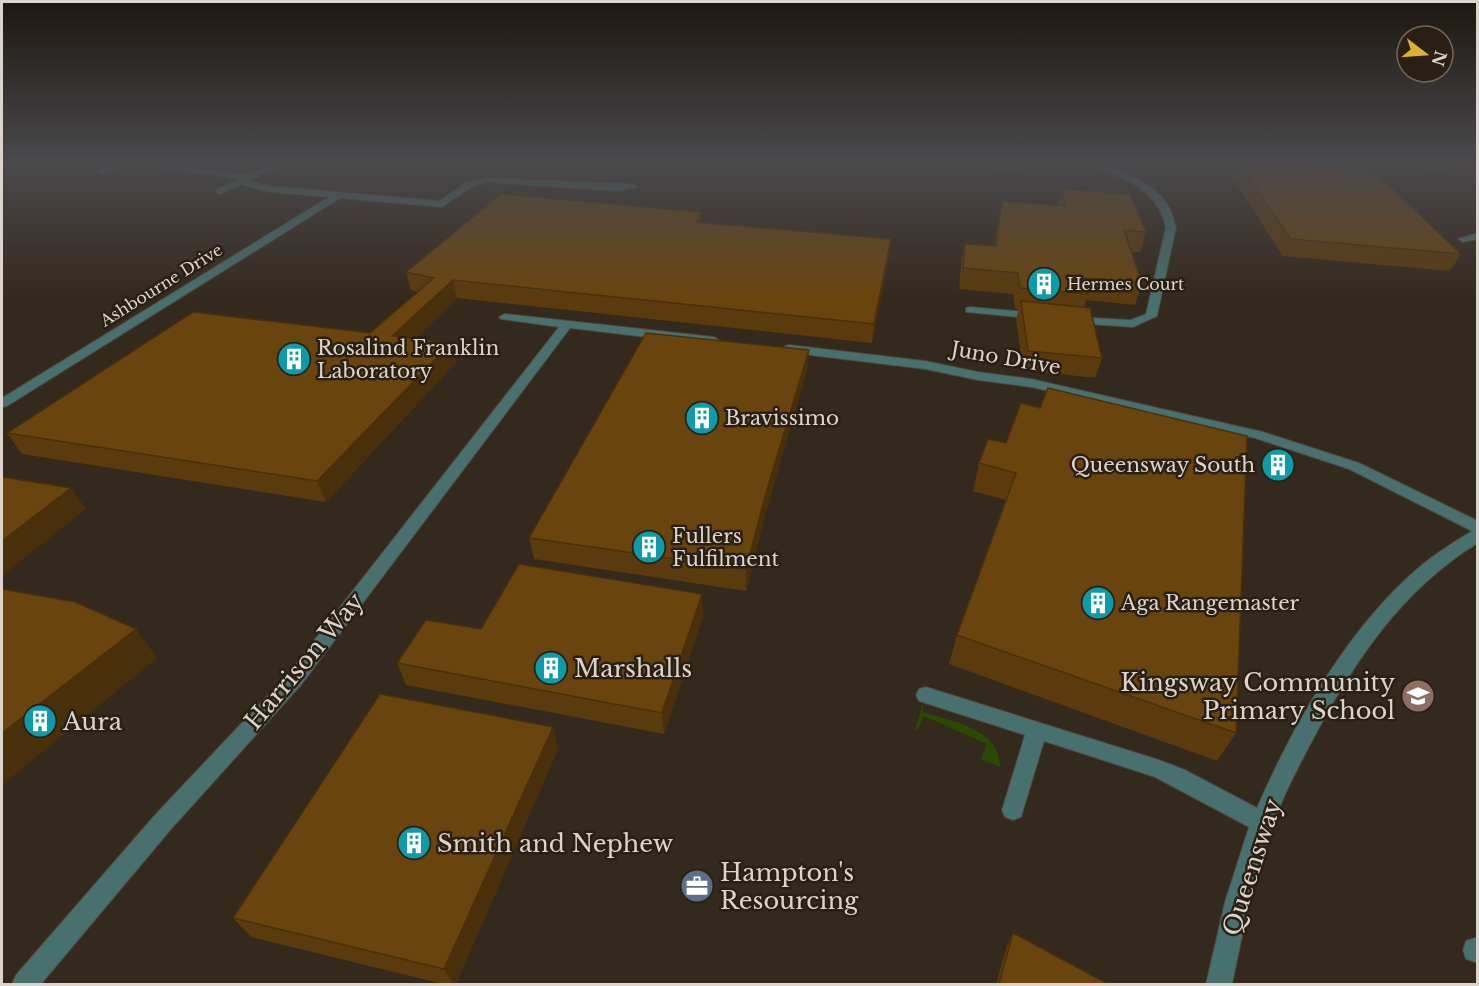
<svg xmlns="http://www.w3.org/2000/svg" width="1479" height="986" viewBox="0 0 1479 986" font-family="'Libre Baskerville',serif">
  <style>
    .green { fill: #2b4903 }
    .lines { fill: none; stroke-linecap: round; stroke-linejoin: round }
    .minor-casing { stroke: #4f4439; stroke-width: 2 }
    .minor { fill: #47706e; fill-rule: evenodd }
    .wall { fill: #5b3a0d }
    .shaded-wall { fill: #4a300a }
    .building { fill: #6a440f; stroke: #4a300a; stroke-width: 1.5 }
    .labels { text-anchor: middle; dominant-baseline: central; stroke-width: 5; stroke-linejoin: round; paint-order: stroke }
    .far-poi-label { font-size: 16px; fill: #dbd4cd; stroke: #2a1f13; text-anchor: start }
    .far-street-label { font-size: 16px; fill: #dbd4cd; stroke: #2a1f13 }
    .poi-label { font-size: 20px; fill: #dbd4cd; stroke: #2a1f13; text-anchor: start }
    .street-label { font-size: 20px; fill: #dbd4cd; stroke: #2a1f13 }
    .near-street-label { font-size: 24px; fill: #dbd4cd; stroke: #2a1f13 }
    .near-poi-label { font-size: 24px; fill: #dbd4cd; stroke: #2a1f13; text-anchor: start }
  </style>
  <rect width="100%" height="100%" fill="#34291d"/>
  <path class="green" d="M923,705V712C951,721 1000,728 1000,767L981,759L987,744L924,716L917,731L915,730Z"/>
  <g class="lines">
    <defs>
      <g id="minor">
        <polygon points="12,162 27,162 2,168 2,164"/>
        <polygon points="118,162 146,162 248,175 277,162 287,162 248,181 269,186 440,201 465,183 486,178 633,184 637,187 619,191 486,182 471,187 442,207 340,198 7,406 2,407 2,398 329,197 269,192 241,184 220,194 217,193 217,189 240,179 128,163 104,173 97,171"/>
        <path d="M1085,162C1108,161 1151,182 1165,201C1171,209 1173,217 1176,227L1157,316L1133,327L1073,323L1067,320L1073,317L1131,320L1146,314L1166,227C1159,197 1138,184 1111,173C1103,170 1092,167 1085,162Z"/>
        <polygon points="1478,233 1478,239 1463,242 1458,239"/>
        <polygon points="970,307 1038,313 1044,316 1038,319 966,312 966,308"/>
        <polygon points="505,314 714,337 720,341 714,345 570,328 301,685 171,829 41,984 12,984 16,975 155,815 287,675 559,327 501,319 499,317"/>
        <path d="M789,345L925,361L978,372L1031,379L1263,432L1359,463L1478,521V543C1401,590 1354,662 1313,739C1295,773 1278,806 1266,843C1251,889 1242,937 1232,984H1206L1225,902L1249,827L1155,777L1044,741L1021,817L1013,820L1005,817L1002,810L1025,735L919,701L916,695L919,689L926,687L1159,760L1185,770L1257,808C1293,725 1347,630 1416,570C1433,555 1452,543 1472,531L1349,469L1255,438L1031,387L978,380L925,369L785,352V346Z"/>
        <polygon points="1475,938 1478,938 1478,963 1466,959 1463,950 1466,941"/>
      </g>
    </defs>
    <use href="#minor" class="minor-casing"/>
    <use href="#minor" class="minor"/>
  </g>
  <g class="wall">
    <polygon points="164,162 264,162 245,171"/>
    <polygon points="897,162 1026,162 1025,171"/>
    <polygon points="1237,162 1461,254 1450,271 1283,256 1231,176"/>
    <polygon points="1415,162 1478,162 1478,176 1429,173"/>
    <polygon points="1062,189 1146,232 1140,252 1131,252 1142,283 1135,305 1086,300 1084,307 1102,358 1095,378 1023,370 1016,319 1019,310 1015,309 1013,294 959,289 961,264 965,244 994,246 1002,201 1057,206"/>
    <polygon points="703,223 891,239 889,256 872,343 457,298 415,339 451,343 456,362 326,502 22,454 7,433 370,333 418,292 411,290 406,272"/>
    <polygon points="809,350 807,370 765,515 746,591 534,559 529,538"/>
    <polygon points="988,439 1236,733 1217,761 949,664 957,635 1006,500 973,491 979,463"/>
    <polygon points="703,616 664,734 406,685 397,663 481,629"/>
    <polygon points="553,727 558,749 456,984 443,984 251,937 233,918"/>
    <polygon points="1013,933 1108,984 996,984 1007,946"/>
  </g>
  <g class="shaded-wall">
    <polygon points="241,162 264,162 245,171"/>
    <polygon points="702,212 703,228 696,222"/>
    <polygon points="891,239 889,256 872,343 874,324"/>
    <polygon points="453,280 457,298 398,355 392,336"/>
    <polygon points="451,343 456,362 326,502 317,481"/>
    <polygon points="809,350 807,370 765,515 746,591 746,569 766,493"/>
    <polygon points="71,488 86,509 2,576 2,541"/>
    <polygon points="702,594 703,616 664,734 662,713"/>
    <polygon points="136,629 157,658 2,785 2,733"/>
    <polygon points="553,727 558,749 456,984 453,984 444,969"/>
  </g>
  <g class="building">
    <polygon points="1237,162 1374,171 1461,254 1291,239"/>
    <polygon points="1062,189 1130,194 1146,232 1124,230 1142,283 1084,278 1088,294 1020,288 1018,273 963,268 965,244 996,246 1002,201 1066,206"/>
    <polygon points="501,194 702,212 696,222 891,239 874,324 453,280 392,336 451,343 317,481 7,433 193,312 370,333 434,278 406,272"/>
    <polygon points="1021,301 1090,308 1102,358 1028,351"/>
    <polygon points="646,333 809,350 766,493 746,569 529,538"/>
    <polygon points="1048,388 1247,436 1236,733 957,635 1016,473 979,463 988,439 1006,443 1021,403 1040,408"/>
    <polygon points="2,477 71,488 2,541"/>
    <polygon points="519,564 702,594 662,713 397,663 426,620 481,629"/>
    <polygon points="2,589 75,602 136,629 2,733"/>
    <polygon points="380,694 553,727 444,969 233,918"/>
    <polygon points="1013,933 1108,984 999,984"/>
  </g>
  <linearGradient id="sky" x2="0" y2="1"><stop stop-color="#1d1710"/><stop offset="0.54" stop-color="#4a494c"/><stop offset="1" stop-color="#4a494c" stop-opacity="0"/></linearGradient>
  <rect width="1479" height="300" fill="url(#sky)"/>
  <defs>
    <symbol id="building-disc" viewBox="-11 -11 22 22"><circle r="9.5" fill="#0f9aa8" stroke="#2a1f13"/><path d="M-4-6H4V6H1V3H-1V6H-4ZM-2.5-4.3h1.7v1.8h-1.7ZM.8-4.3h1.7v1.8H.8ZM-2.5-1h1.7V.8h-1.7ZM.8-1h1.7V.8H.8Z" fill="#fff"/></symbol>
    <symbol id="school-disc" viewBox="-11 -11 22 22"><circle r="9.5" fill="#8d6e63" stroke="#2a1f13"/><path d="M0-5L7-2L0 1L-7-2ZM-4 1L0 2.5L4 1V4Q0 6-4 4Z" fill="#fff"/></symbol>
    <symbol id="office-disc" viewBox="-11 -11 22 22"><circle r="9.5" fill="#5c6f8a" stroke="#2a1f13"/><path d="M-6-3h4V-5.5h4V-3h4V5H-6ZM-1-4.5V-3h2v-1.5ZM-6 0V1H6V0Z" fill="#fff"/></symbol>
  </defs>
  <g fill-rule="evenodd">
    <use href="#building-disc" x="1025" y="265" width="38" height="38"/>
    <use href="#building-disc" x="275" y="340" width="38" height="38"/>
    <use href="#building-disc" x="683" y="399" width="38" height="38"/>
    <use href="#building-disc" x="1259" y="446" width="38" height="38"/>
    <use href="#building-disc" x="630" y="528" width="38" height="38"/>
    <use href="#building-disc" x="1079" y="584" width="38" height="38"/>
    <use href="#building-disc" x="532" y="649" width="38" height="38"/>
    <use href="#school-disc" x="1399" y="677" width="38" height="38"/>
    <use href="#building-disc" x="21" y="702" width="38" height="38"/>
    <use href="#building-disc" x="395" y="824" width="38" height="38"/>
    <use href="#office-disc" x="678" y="867" width="38" height="38"/>
  </g>
  <g class="labels">
    <g class="far-poi-label">
      <text x="1067" y="284">Hermes Court</text>
    </g>
    <g class="far-street-label">
      <text transform="translate(161 285) rotate(-32)">Ashbourne Drive</text>
    </g>
    <g class="poi-label">
      <text x="317" y="348">Rosalind Franklin<tspan x="317" dy="23">Laboratory</tspan></text>
      <text x="725" y="418">Bravissimo</text>
      <text x="1255" y="465" text-anchor="end">Queensway South</text>
      <text x="672" y="536">Fullers<tspan x="672" dy="23">Fulfilment</tspan></text>
      <text x="1121" y="603">Aga Rangemaster</text>
    </g>
    <g class="street-label">
      <text transform="translate(1006 358) rotate(10)">Juno Drive</text>
    </g>
    <g class="near-street-label">
      <text transform="translate(304 661) rotate(-50)">Harrison Way</text>
      <text transform="translate(1252 867) rotate(-72)">Queensway</text>
    </g>
    <g class="near-poi-label">
      <text x="574" y="668">Marshalls</text>
      <text x="1395" y="682" text-anchor="end">Kingsway Community<tspan x="1395" dy="28">Primary School</tspan></text>
      <text x="63" y="721">Aura</text>
      <text x="437" y="843">Smith and Nephew</text>
      <text x="720" y="872">Hampton's<tspan x="720" dy="28">Resourcing</tspan></text>
    </g>
  </g>
  <rect width="1479" height="986" fill="none" stroke="#dbd4cd" stroke-width="6"/>
  <g transform="translate(1425 54) rotate(107)"><circle r="28" fill="#2a1f13" stroke="#71675d" stroke-width="1.5"/>
  <path d="M0-4.5L10 22L0 15L-10 22Z" fill="#ddb133"/>
  <text y="-9" font-size="16" font-weight="bold" text-anchor="middle" fill="#dbd4cd">N</text>
  </g>
</svg>
